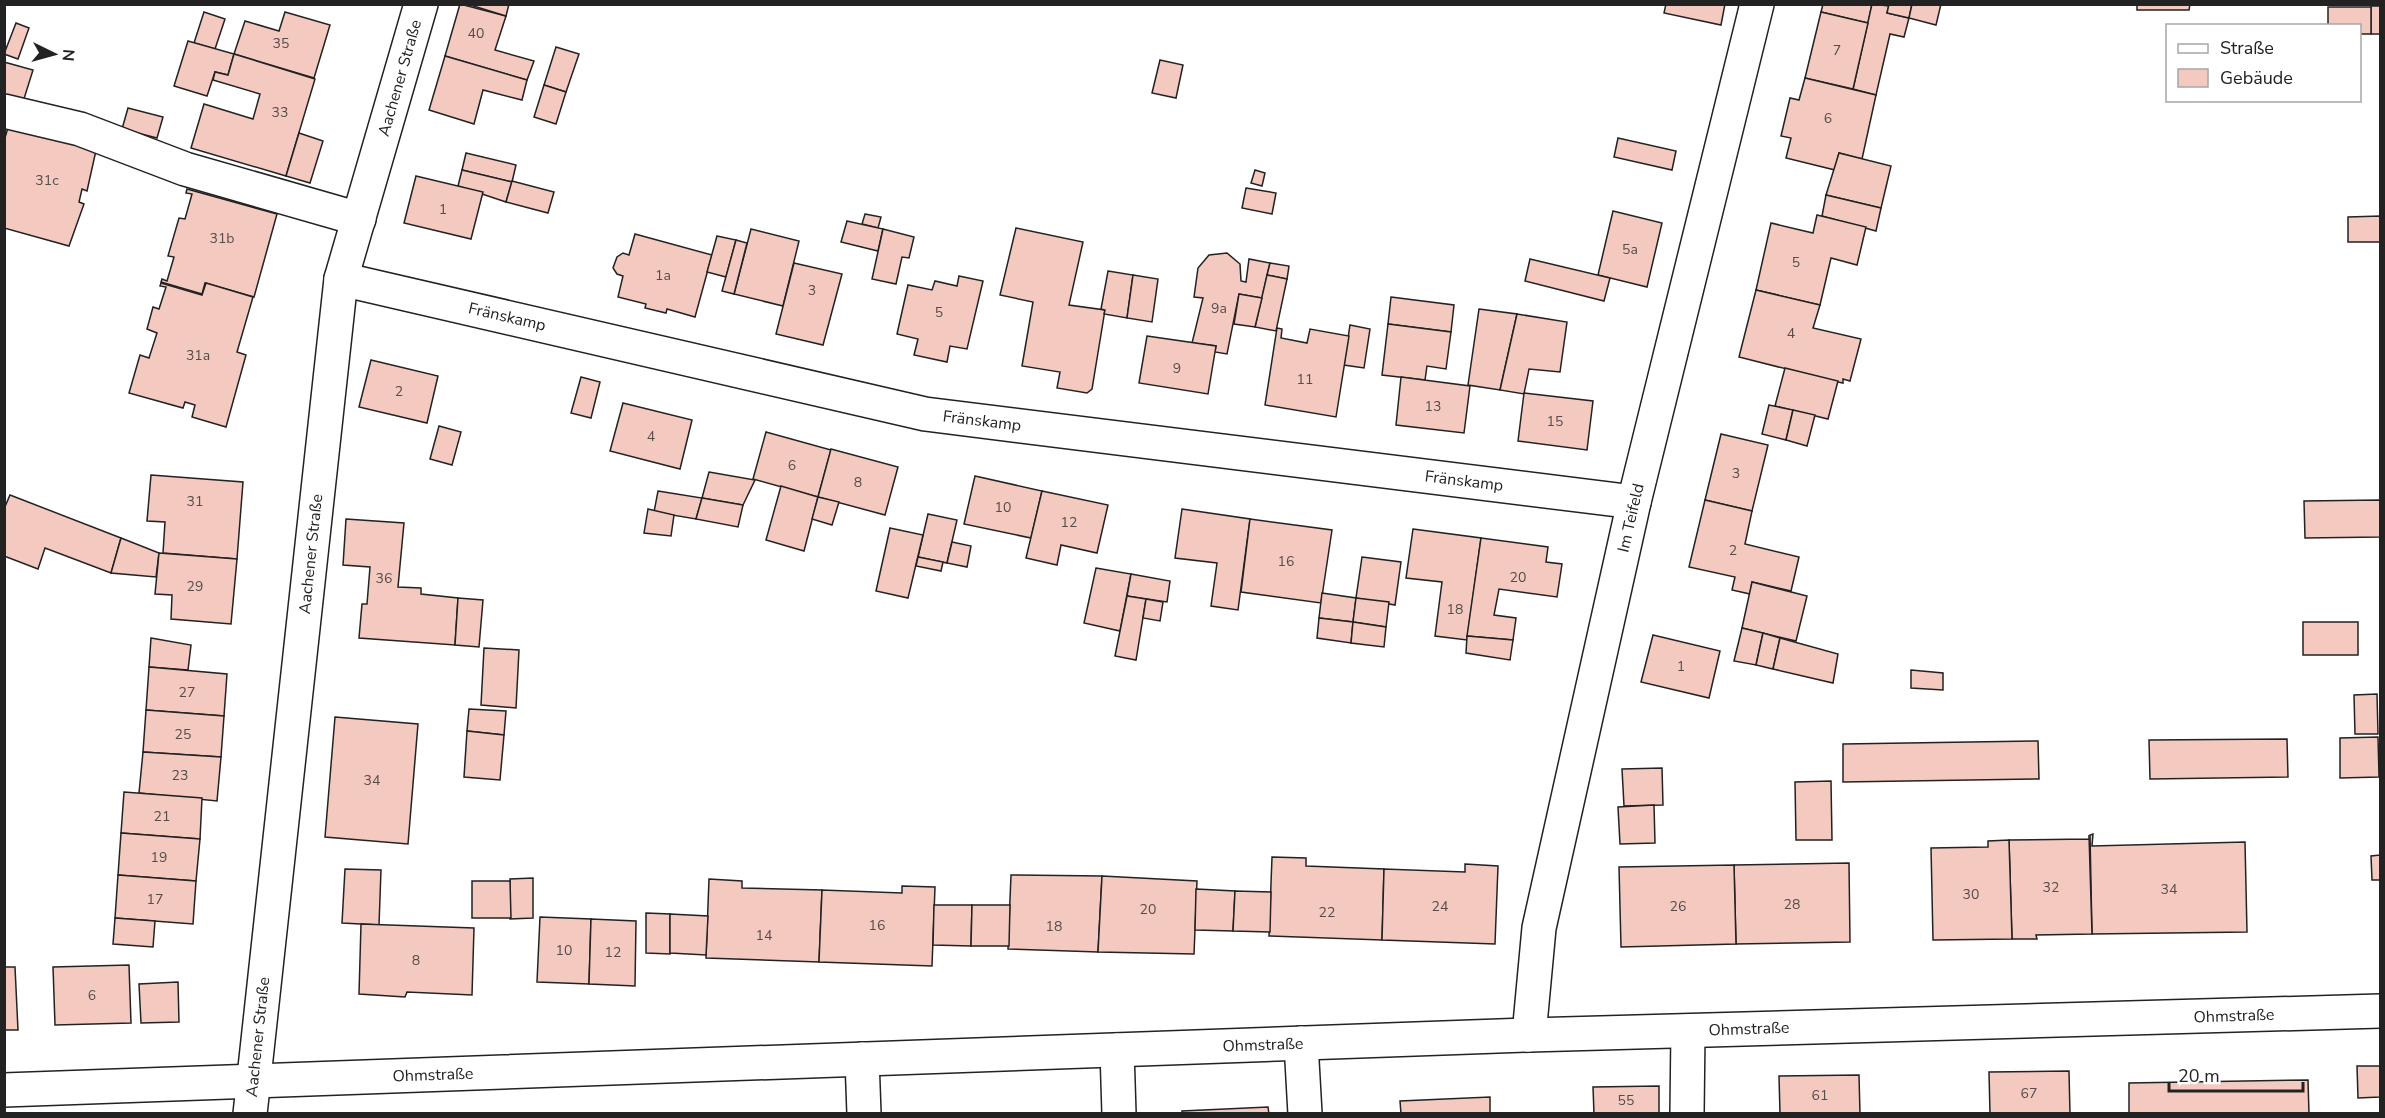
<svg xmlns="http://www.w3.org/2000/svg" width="2385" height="1118" viewBox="0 0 2385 1118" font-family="'Nunito Sans',sans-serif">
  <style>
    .building { fill: #f3c9c0; stroke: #222; stroke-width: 1.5 }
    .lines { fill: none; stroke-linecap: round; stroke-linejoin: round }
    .minor-casing { stroke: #222; stroke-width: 36 }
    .minor { stroke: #fff; stroke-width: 33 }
    .labels { text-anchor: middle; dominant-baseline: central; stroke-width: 4.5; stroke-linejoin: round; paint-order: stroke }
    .number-label { font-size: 14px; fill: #564c4a }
    .street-label { font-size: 16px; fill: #222; stroke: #fff }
  </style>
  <rect width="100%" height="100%" fill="#fff"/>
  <g class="building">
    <polygon points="460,4 506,16 495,50 534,61 527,80 445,56"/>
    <polygon points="467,4 509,4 506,16"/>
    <polygon points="1666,4 1725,4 1721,25 1664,13"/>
    <polygon points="1823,4 1872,4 1868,23 1821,12"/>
    <polygon points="1872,4 1889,6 1887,13 1909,18 1904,37 1890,34 1876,95 1853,89"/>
    <polygon points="1889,4 1912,4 1909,18 1887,13"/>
    <polygon points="1912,4 1941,4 1936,25 1909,18"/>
    <polygon points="2137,4 2190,4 2189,10 2137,10"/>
    <rect x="2371" y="6" width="9" height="28"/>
    <polygon points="2328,7 2371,7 2371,34 2360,34 2360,26 2328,26"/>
    <polygon points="204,12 225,19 215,49 194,43"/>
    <polygon points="285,12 330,25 314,78 234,54 245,21 279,31"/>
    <polygon points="1821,12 1868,23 1853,89 1805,78"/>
    <polygon points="16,23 29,28 18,59 4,54"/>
    <polygon points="188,41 234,54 228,75 215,72 207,96 174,86"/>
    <polygon points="556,47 579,54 566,92 544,85"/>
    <polygon points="234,54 315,79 286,176 191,148 204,104 253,119 260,94 213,80 215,72 228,75"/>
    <polygon points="445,56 527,80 522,100 483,90 474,124 429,110"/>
    <polygon points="1160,60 1183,65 1176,98 1152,93"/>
    <polygon points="4,62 33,70 23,102 4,98"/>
    <polygon points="1805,78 1876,95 1862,159 1839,153 1835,170 1786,158 1791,138 1781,136 1790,98 1799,100"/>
    <polygon points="544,85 566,92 556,124 534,117"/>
    <polygon points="128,108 163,117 157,138 122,129"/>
    <polygon points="10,121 97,146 87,191 82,189 79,202 84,204 69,246 4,228 4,141"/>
    <polygon points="299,133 323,141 310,183 286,176"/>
    <polygon points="1618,138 1676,151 1672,170 1614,157"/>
    <polygon points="466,153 516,165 512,182 462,170"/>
    <polygon points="1839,153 1891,166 1881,208 1826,195"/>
    <polygon points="462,170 512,182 506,202 458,186"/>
    <polygon points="1255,170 1265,173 1262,186 1251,183"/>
    <polygon points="416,176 483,192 471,239 404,223"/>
    <polygon points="512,181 554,192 548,213 506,202"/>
    <polygon points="1246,188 1276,193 1272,214 1242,208"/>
    <polygon points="187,189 277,214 254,297 205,283 202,294 161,282 162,279 167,281 174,257 168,256 179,218 185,219 192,194 186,193"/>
    <polygon points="1826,195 1881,208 1876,231 1822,216"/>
    <polygon points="1613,211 1662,223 1647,287 1598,275"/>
    <polygon points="865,214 881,217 878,228 862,224"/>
    <polygon points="1817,215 1866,227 1857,265 1831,258 1820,305 1756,290 1771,223 1813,233"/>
    <polygon points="2380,216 2380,242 2348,242 2348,217"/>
    <polygon points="847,221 883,229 878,251 841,242"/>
    <polygon points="1016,228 1083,242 1069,305 1105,310 1092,389 1087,393 1057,388 1060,372 1022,366 1033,302 1000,295"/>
    <polygon points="751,229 799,241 783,306 734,294"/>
    <polygon points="883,229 914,237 909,258 902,257 896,284 872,279"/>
    <polygon points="635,234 712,255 695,317 667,309 666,313 645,308 646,304 618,297 623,276 617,274 613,268 617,257 623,253 629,255"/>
    <polygon points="717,236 736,240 726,277 707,272"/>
    <polygon points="736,240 747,243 734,294 722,291"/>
    <polygon points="1227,253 1240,264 1241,281 1246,282 1249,259 1270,263 1262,298 1239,294 1227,354 1215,352 1216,346 1192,343 1203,298 1194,297 1198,268 1209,255"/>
    <polygon points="1530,259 1610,278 1604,301 1525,281"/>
    <polygon points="794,263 842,274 823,345 776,334"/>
    <polygon points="1270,263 1289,266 1287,279 1267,275"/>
    <polygon points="1108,271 1133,275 1127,318 1104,314 1105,310 1101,309"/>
    <polygon points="1133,275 1158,279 1152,322 1127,318"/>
    <polygon points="1267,275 1287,279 1276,331 1255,327"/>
    <polygon points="959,276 983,281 967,349 950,346 947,362 914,355 918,339 897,334 908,285 932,290 935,281 957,286"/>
    <polygon points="161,283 202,295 206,283 253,297 237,352 246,355 226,427 192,417 195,405 185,402 183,408 129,393 140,355 149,358 157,333 147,329 153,307 159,309 166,287 160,286"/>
    <polygon points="1756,290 1820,305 1813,328 1861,339 1850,381 1843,379 1843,383 1838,382 1739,357"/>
    <polygon points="1239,294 1262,298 1255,327 1234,324"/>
    <polygon points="1391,297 1454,305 1451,332 1388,324"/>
    <polygon points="1479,309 1517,314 1500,390 1468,385"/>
    <polygon points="1517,314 1567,322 1560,372 1529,369 1524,394 1500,390"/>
    <polygon points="1388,324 1451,332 1446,369 1427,366 1425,380 1382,375"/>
    <polygon points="1350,325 1370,329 1364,368 1344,365"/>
    <polygon points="1277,328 1282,329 1281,338 1307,343 1310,329 1349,336 1336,417 1265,405"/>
    <polygon points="1147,336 1216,346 1208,394 1139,383"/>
    <polygon points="371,360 438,376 427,423 359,407"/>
    <polygon points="1785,368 1838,381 1828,419 1775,406"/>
    <polygon points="581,377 600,382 591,418 571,413"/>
    <polygon points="1401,377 1470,386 1464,433 1396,425"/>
    <polygon points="1524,393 1593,401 1587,450 1518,441"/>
    <polygon points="623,403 692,420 680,469 610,451"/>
    <polygon points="1769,405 1793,410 1786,440 1762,434"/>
    <polygon points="1793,410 1815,415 1807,446 1786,440"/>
    <polygon points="439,426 461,432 452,465 430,459"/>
    <polygon points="766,432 831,450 818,497 753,479"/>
    <polygon points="1721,434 1768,445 1752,511 1705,500"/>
    <polygon points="831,449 898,467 885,515 818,497"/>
    <polygon points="709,472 755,480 743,505 702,498"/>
    <polygon points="151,475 243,482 237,559 163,553 165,522 147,521"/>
    <polygon points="975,476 1042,491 1031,538 964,524"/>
    <polygon points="781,486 818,497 804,551 766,540"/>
    <polygon points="658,491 702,498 696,519 654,512"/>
    <polygon points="1042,491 1108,505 1097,553 1061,545 1057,565 1026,558"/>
    <polygon points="10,495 121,538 111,573 45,548 38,569 4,556 4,509"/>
    <polygon points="818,497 839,502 832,525 812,519"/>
    <polygon points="702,498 743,505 738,527 696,519"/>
    <polygon points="1705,500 1752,511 1745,544 1799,557 1791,591 1752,582 1750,594 1732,590 1735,577 1689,567"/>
    <polygon points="2380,500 2380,537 2305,538 2304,501"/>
    <polygon points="648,509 674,515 671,536 644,533"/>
    <polygon points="1182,509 1250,519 1238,610 1211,606 1217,563 1175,558"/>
    <polygon points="928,514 957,520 947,563 918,557"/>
    <polygon points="346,519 404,523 398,587 421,588 421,594 458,598 455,645 359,638 362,604 367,604 370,567 343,565"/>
    <polygon points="1250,519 1332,530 1321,603 1241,592"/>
    <polygon points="890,528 923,535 908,598 876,591"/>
    <polygon points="1413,529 1481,538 1467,640 1435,636 1442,582 1406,578"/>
    <polygon points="121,538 159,553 156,577 111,573"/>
    <polygon points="1481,538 1548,547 1546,562 1562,564 1557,597 1499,589 1494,615 1516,618 1513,640 1467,636"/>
    <polygon points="952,542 971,546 967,567 947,563"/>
    <polygon points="159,553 237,559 231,624 171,619 172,595 155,594"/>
    <polygon points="918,557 943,562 941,571 916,566"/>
    <polygon points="1362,557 1401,562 1395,605 1356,598"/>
    <polygon points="1096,568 1131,574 1120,631 1084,623"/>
    <polygon points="1131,574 1170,581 1167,602 1127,596"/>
    <polygon points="1752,582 1807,596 1796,641 1742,628"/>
    <polygon points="1322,593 1356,598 1353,622 1319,618"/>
    <polygon points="1127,596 1146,599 1136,660 1115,656"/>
    <polygon points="458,598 483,600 479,647 455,645"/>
    <polygon points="1356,598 1389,602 1386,627 1353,622"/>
    <polygon points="1146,599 1163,602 1160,621 1143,618"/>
    <polygon points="1319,618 1353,622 1351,643 1317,638"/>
    <polygon points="1353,622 1386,627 1384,647 1351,643"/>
    <rect x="2303" y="622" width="55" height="33"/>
    <polygon points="1742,628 1763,633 1756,665 1734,661"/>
    <polygon points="1763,633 1780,638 1773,669 1756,665"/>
    <polygon points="1653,635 1720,651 1709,698 1641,682"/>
    <polygon points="1467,636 1513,640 1510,660 1466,653"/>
    <polygon points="151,638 191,645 188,670 149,667"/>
    <polygon points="1780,638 1838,654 1833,683 1773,669"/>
    <polygon points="484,648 519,650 516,708 481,705"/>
    <polygon points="149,667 227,674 224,716 146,710"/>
    <polygon points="1911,670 1943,673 1943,690 1911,688"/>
    <polygon points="2377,694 2378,734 2355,734 2354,695"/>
    <polygon points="469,709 506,711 504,735 467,731"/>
    <polygon points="146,710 224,716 221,757 143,752"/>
    <polygon points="335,717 418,724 408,844 325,837"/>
    <polygon points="467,731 504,735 500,780 464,777"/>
    <polygon points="2378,737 2379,777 2340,778 2340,738"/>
    <polygon points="2287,739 2288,777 2150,779 2149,740"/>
    <polygon points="2038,741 2039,779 1843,782 1843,744"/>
    <polygon points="143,752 221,757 217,801 139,793"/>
    <polygon points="1662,768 1663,805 1624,806 1622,769"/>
    <polygon points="1831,781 1832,840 1796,840 1795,782"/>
    <polygon points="124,792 202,798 200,839 121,833"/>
    <polygon points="1654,805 1655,843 1620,844 1618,807"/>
    <polygon points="121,833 200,839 196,881 118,875"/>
    <polygon points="2093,834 2092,846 2245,842 2247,932 2092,934 2090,835"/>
    <polygon points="2089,835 2092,934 2036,935 2037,939 2012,939 2009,840 2089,839"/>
    <polygon points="2009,840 2012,939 1933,940 1931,848 1988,847 1988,841"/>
    <polygon points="2380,855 2380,880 2372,880 2371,856"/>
    <polygon points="1272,857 1306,858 1306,866 1384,869 1382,940 1269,936"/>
    <polygon points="1849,863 1850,942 1736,944 1734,865"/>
    <polygon points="1465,864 1498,866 1495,944 1382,940 1384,869 1465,872"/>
    <polygon points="1734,865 1736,944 1621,947 1619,867"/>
    <polygon points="345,869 381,870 379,925 342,923"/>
    <polygon points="118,875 196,881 193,924 115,918"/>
    <polygon points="1011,875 1102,876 1098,952 1008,949"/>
    <polygon points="1102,876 1197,881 1194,954 1098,952"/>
    <polygon points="533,878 533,918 510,919 510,879"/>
    <polygon points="709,879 742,881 742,888 822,890 819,962 706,958"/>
    <polygon points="472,881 510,881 511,918 472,918"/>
    <polygon points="902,886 935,887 932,966 819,962 822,890 902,893"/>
    <polygon points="1196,889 1235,891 1233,931 1195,930"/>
    <polygon points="1235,891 1271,892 1270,932 1233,931"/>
    <polygon points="934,905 972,905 971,946 933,945"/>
    <polygon points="972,905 1010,905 1009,946 971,946"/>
    <polygon points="646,913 670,914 670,954 646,953"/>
    <polygon points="670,914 708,916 706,955 670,953"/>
    <polygon points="540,917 591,919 589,984 537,982"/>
    <polygon points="115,918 155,921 153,947 113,944"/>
    <polygon points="591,919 636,921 635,986 589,984"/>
    <polygon points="361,924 474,928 472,995 407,992 405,997 359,994"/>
    <polygon points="129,965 131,1023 55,1025 53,967"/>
    <polygon points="4,967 15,967 18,1030 4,1030"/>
    <polygon points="178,982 179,1022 141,1023 139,984"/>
    <polygon points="2357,1066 2380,1066 2380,1097 2358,1098"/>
    <polygon points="2069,1071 2070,1114 1990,1114 1989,1072"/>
    <polygon points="1859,1075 1860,1114 1780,1114 1779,1076"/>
    <polygon points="2308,1080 2309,1114 2129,1114 2129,1083"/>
    <polygon points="1659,1086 1659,1114 1594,1114 1593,1087"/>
    <polygon points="1490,1097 1490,1114 1401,1114 1400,1101"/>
    <polygon points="1268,1107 1269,1114 1182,1114 1182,1111"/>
  </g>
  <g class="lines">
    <defs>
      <g id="minor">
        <polyline points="4,111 80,129 185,169 359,219"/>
        <polyline points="341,279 925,414 1634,502"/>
        <polyline points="1529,1035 1539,928 1634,502 1757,4"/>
        <polyline points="1301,1043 1305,1114"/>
        <polyline points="1117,1050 1119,1114"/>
        <polyline points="862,1059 864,1114"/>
        <polyline points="4,1090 1529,1035 2380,1011"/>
        <polyline points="250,1114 341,279 421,4"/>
        <polyline points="1687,1114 1688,1031"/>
      </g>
    </defs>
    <use href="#minor" class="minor-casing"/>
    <use href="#minor" class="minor"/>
  </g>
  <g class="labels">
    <g class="number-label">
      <text x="476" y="33">40</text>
      <text x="281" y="43">35</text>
      <text x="1837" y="50">7</text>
      <text x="280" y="112">33</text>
      <text x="1828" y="118">6</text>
      <text x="47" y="180">31c</text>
      <text x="443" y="209">1</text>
      <text x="222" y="238">31b</text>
      <text x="1630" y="249">5a</text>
      <text x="1796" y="262">5</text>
      <text x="663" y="275">1a</text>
      <text x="812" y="290">3</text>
      <text x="1219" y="308">9a</text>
      <text x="939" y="312">5</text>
      <text x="1791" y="333">4</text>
      <text x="198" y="355">31a</text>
      <text x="1177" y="368">9</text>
      <text x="1305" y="379">11</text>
      <text x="399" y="391">2</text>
      <text x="1433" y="406">13</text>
      <text x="1555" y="421">15</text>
      <text x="651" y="436">4</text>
      <text x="792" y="465">6</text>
      <text x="1736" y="473">3</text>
      <text x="858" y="482">8</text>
      <text x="195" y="501">31</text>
      <text x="1003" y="507">10</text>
      <text x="1069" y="522">12</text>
      <text x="1733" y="550">2</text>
      <text x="1286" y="561">16</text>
      <text x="1518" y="577">20</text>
      <text x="384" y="578">36</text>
      <text x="195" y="586">29</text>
      <text x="1455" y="609">18</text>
      <text x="1681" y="666">1</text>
      <text x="187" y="692">27</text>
      <text x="183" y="734">25</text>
      <text x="180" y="775">23</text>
      <text x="372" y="780">34</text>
      <text x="162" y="816">21</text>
      <text x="159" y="857">19</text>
      <text x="2051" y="887">32</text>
      <text x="2169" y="889">34</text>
      <text x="1971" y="894">30</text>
      <text x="155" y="899">17</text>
      <text x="1792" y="904">28</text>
      <text x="1440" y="906">24</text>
      <text x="1678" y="906">26</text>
      <text x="1148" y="909">20</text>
      <text x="1327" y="912">22</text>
      <text x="877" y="925">16</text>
      <text x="1054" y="926">18</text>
      <text x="764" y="935">14</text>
      <text x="564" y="950">10</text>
      <text x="613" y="952">12</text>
      <text x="416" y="960">8</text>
      <text x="92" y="995">6</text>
      <text x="2029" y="1093">67</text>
      <text x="1820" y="1095">61</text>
      <text x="1626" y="1100">55</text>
    </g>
    <g class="street-label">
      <text transform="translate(400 78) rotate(-74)">Aachener Straße</text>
      <text transform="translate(507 317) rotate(13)">Fränskamp</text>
      <text transform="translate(982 421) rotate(7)">Fränskamp</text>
      <text transform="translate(1464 481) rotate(7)">Fränskamp</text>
      <text transform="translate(1631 518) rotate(-77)">Im Teifeld</text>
      <text transform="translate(311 554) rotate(-84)">Aachener Straße</text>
      <text transform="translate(2234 1016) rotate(-2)">Ohmstraße</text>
      <text transform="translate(1749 1029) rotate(-2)">Ohmstraße</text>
      <text transform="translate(258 1037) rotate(-84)">Aachener Straße</text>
      <text transform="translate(1263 1045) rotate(-2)">Ohmstraße</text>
      <text transform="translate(433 1075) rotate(-2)">Ohmstraße</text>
    </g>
  </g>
  <rect width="2385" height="1118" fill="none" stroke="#222222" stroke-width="12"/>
  <rect x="2166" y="24" width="195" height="78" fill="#ffffff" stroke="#a7a7a7" stroke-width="1.5"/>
  <rect x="2178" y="44" width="30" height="9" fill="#ffffff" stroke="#a7a7a7" stroke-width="1.5"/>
  <text x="2220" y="54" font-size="18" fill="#222222">Straße</text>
  <rect x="2178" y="69" width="30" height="18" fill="#f3c9c0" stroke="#a7a7a7" stroke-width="1.5"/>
  <text x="2220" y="84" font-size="18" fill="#222222">Gebäude</text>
  <g transform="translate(54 54) rotate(95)" stroke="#ffffff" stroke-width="4.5" paint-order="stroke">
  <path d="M0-4.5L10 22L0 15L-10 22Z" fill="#222222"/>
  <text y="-9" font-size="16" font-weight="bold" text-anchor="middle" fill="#222222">N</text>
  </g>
  <path d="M2169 1082v9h134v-9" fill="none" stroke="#222222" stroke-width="3"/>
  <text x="2178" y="1082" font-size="18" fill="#222222" stroke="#ffffff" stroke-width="4.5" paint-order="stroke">20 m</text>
</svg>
